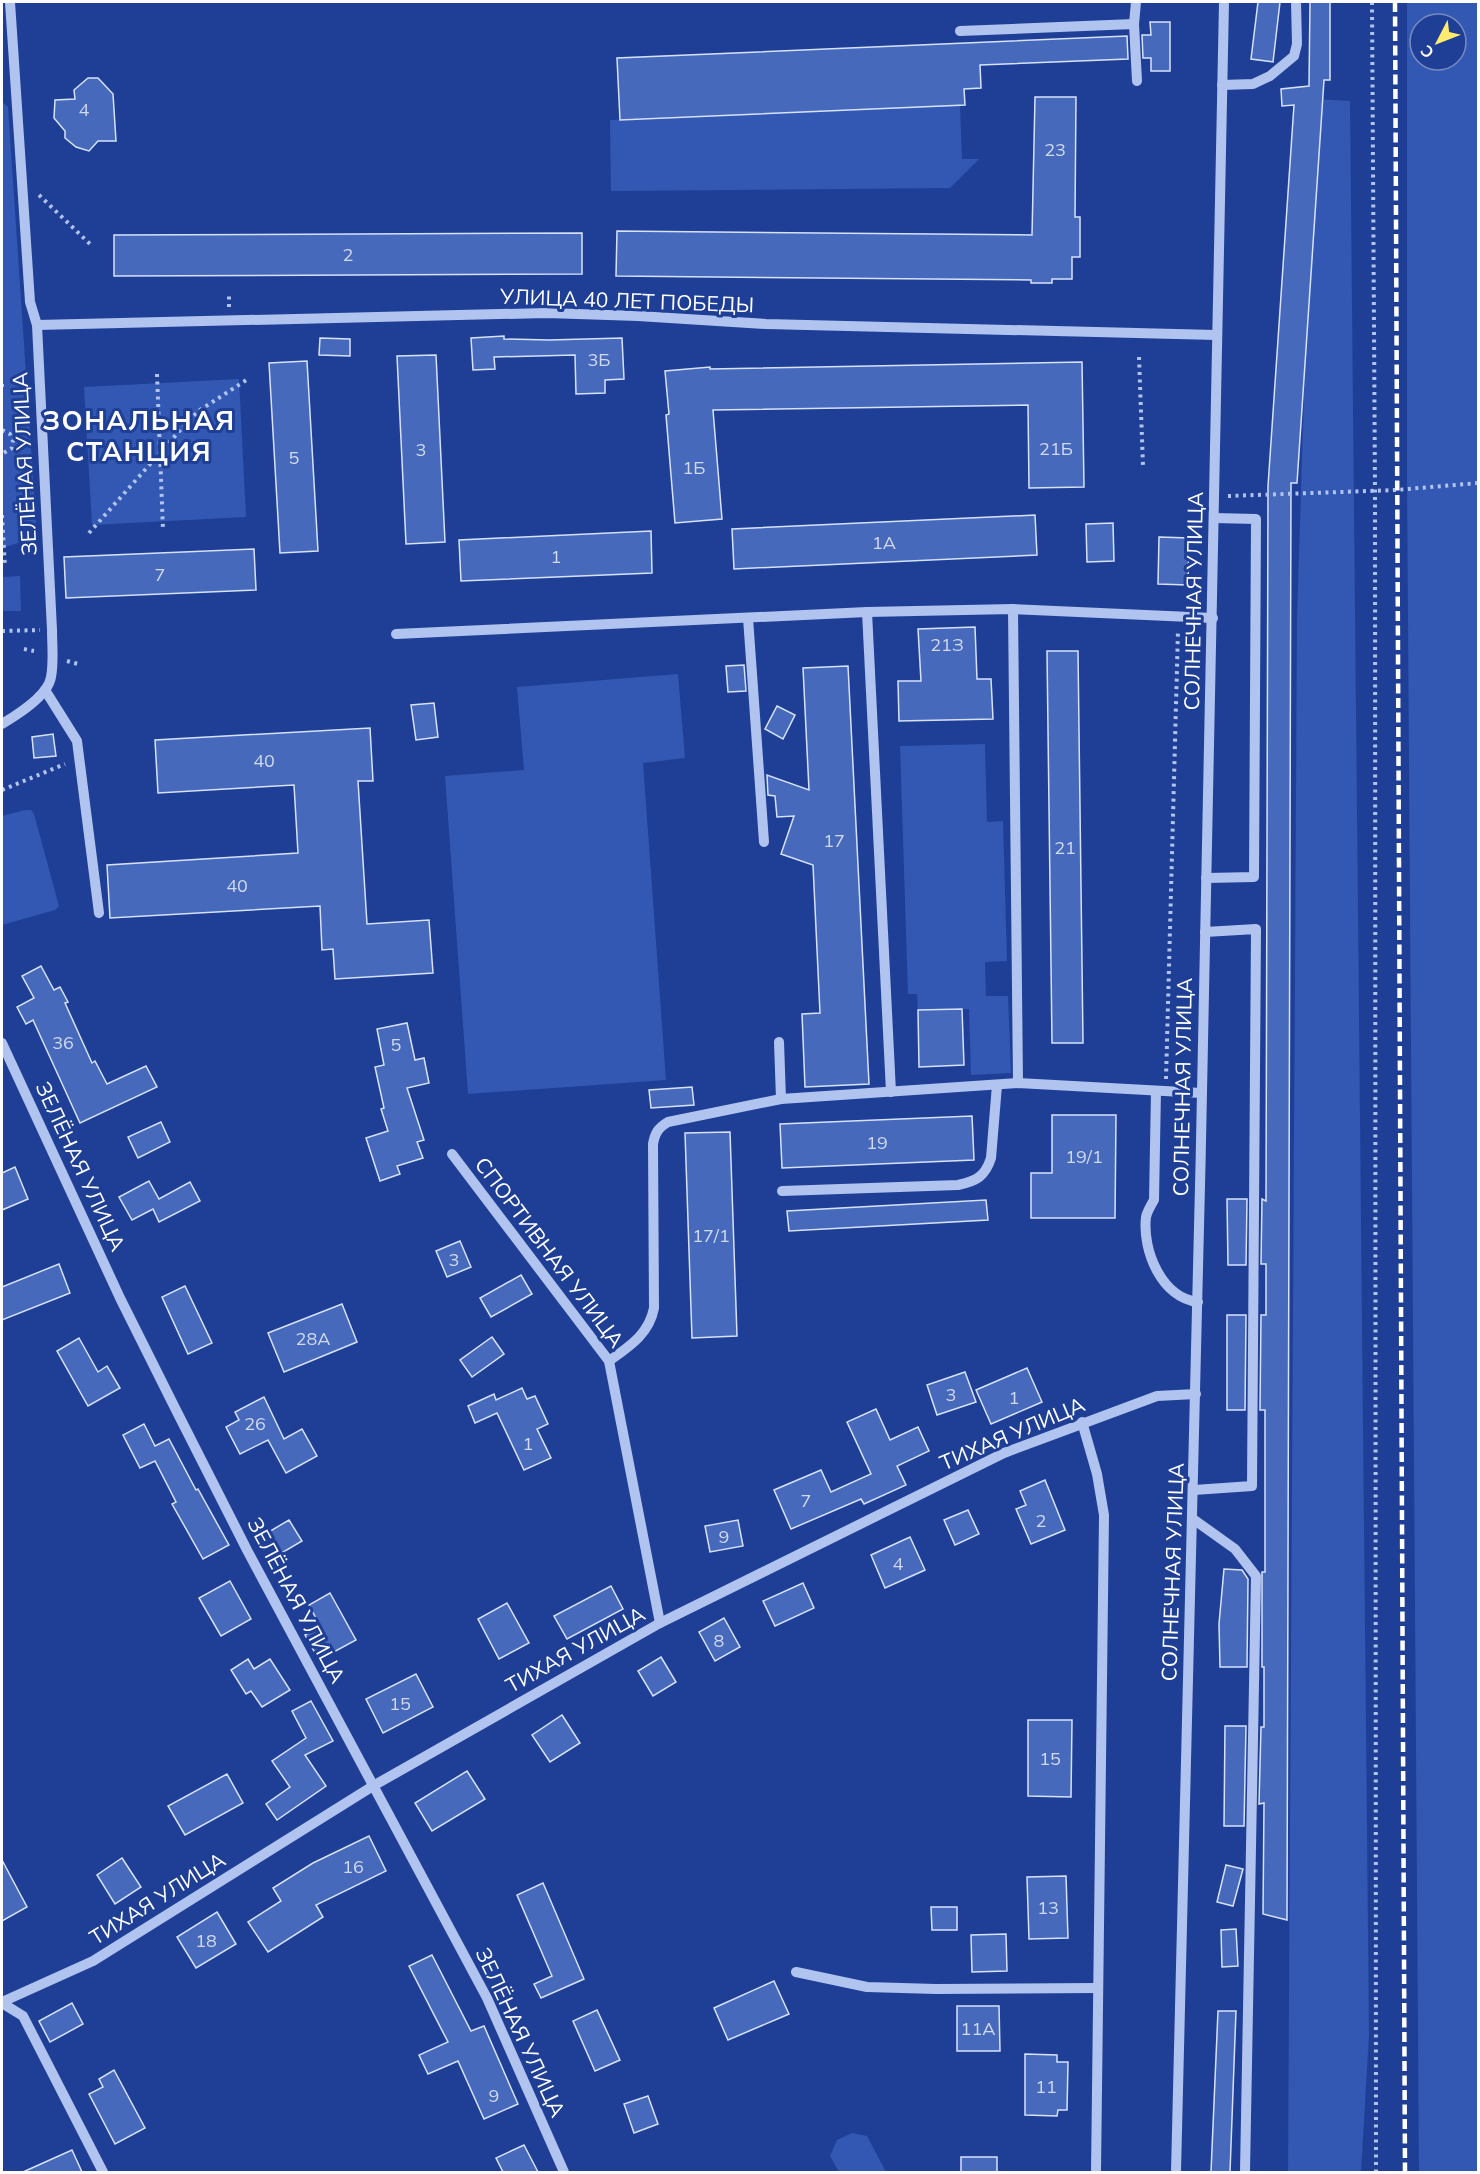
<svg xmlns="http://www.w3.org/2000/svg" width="1480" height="2174" viewBox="0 0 1480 2174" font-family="Mulish,sans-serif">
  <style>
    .green { fill: #3258b3; fill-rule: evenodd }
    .building { fill: #4669bb; stroke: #d7e2fa; stroke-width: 1.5 }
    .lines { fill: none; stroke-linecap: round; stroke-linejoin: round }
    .path { stroke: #b1c3ef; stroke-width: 4; stroke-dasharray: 3 4.5; stroke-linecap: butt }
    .minor { stroke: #b1c3ef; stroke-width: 10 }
    .rail { stroke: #fff; stroke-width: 4.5; stroke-dasharray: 10 4.5; stroke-linecap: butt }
    .labels { text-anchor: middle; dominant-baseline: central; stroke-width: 6; stroke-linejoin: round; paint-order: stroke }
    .number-label { font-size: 18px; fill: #d1daee }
    .street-label { font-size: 21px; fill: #fff; stroke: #1e3f95 }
    .district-label { font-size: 27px; font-weight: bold; letter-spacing: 1.5px; fill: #fff; stroke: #1e3f95 }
  </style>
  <rect width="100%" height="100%" fill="#1e3f95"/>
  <g class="green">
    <path d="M1407,2H1478V2172H1419L1407,481ZM1420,24H1456V60H1420Z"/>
    <polygon points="1313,99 1350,101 1369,2035 1361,2172 1288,2172 1297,621"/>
    <polygon points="2,102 8,107 37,537 2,548"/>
    <polygon points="960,105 962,159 979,159 950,188 611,191 610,120"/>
    <polygon points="239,379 246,517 92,525 84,387"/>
    <polygon points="20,576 21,611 2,611 2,577"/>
    <polygon points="678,674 685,758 643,763 666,1080 468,1094 445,776 524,770 517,687"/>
    <polygon points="985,744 987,822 1003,821 1007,961 985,962 986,996 1008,996 1011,1073 971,1075 969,1009 918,1010 917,994 908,994 900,746"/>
    <polygon points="25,810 31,810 34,814 59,906 55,910 2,925 2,816"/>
    <polygon points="852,2133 867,2136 886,2172 839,2172 830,2156 837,2140"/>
  </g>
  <g class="building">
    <polygon points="1258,2 1280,2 1273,62 1251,59"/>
    <polygon points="1310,2 1330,2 1330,80 1324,80 1297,483 1291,483 1287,1920 1263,1914 1264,1803 1259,1804 1261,1727 1264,1727 1264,1667 1262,1667 1262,1572 1265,1572 1265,1410 1260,1410 1261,1315 1266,1315 1266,1264 1261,1264 1262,1199 1266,1201 1268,486 1294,105 1282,106 1281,89 1309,86"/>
    <polygon points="1150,22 1170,22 1170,71 1151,71 1151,58 1143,58 1142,35 1151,35"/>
    <polygon points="1127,36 1128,59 980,65 981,88 964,89 965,105 620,120 617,58"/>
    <polygon points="88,78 98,78 113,94 116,141 98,141 89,151 76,147 65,138 65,131 54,118 55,100 75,99 74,90"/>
    <polygon points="1035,97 1076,97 1075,217 1080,217 1080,257 1072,257 1072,279 1052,279 1052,283 1031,283 1031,280 616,276 617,231 1032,235"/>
    <polygon points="582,233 582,274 114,276 114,235"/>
    <polygon points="504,336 504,339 549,340 622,338 624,379 605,380 605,393 576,394 575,355 494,357 495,369 473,370 471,338"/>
    <polygon points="320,338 350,339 350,356 319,355"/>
    <polygon points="436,355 445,542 406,544 397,356"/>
    <polygon points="307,361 318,551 280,553 269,363"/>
    <polygon points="1082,362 1084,487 1029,488 1028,405 713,410 722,519 675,523 666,415 669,414 665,371 710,367 710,369"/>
    <polygon points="1035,515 1037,555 734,569 732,529"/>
    <polygon points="1113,523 1114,561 1087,562 1086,524"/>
    <polygon points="651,531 652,573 461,581 459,540"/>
    <polygon points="1159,537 1189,538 1188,585 1158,584"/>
    <polygon points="254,549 256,590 66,598 64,557"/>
    <polygon points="975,627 977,679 991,679 993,719 899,721 898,681 921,681 918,629"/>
    <polygon points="1047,651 1078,651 1083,1043 1052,1043"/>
    <polygon points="744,665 746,691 728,692 726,666"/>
    <polygon points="848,666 869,1084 805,1087 802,1014 820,1013 813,865 781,854 794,816 777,817 775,796 768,795 767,775 809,790 803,668"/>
    <polygon points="434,703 438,737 416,740 411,705"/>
    <polygon points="777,706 795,715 783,739 765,729"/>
    <polygon points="370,728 373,781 358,781 367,924 429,920 433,973 335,979 333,949 322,950 320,906 110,918 107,865 298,853 294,785 158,793 155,740"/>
    <polygon points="53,734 56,756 34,758 32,737"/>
    <polygon points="41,966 54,990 60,987 68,1002 65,1003 92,1063 95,1061 107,1084 146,1066 157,1087 80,1123 33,1020 26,1024 17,1007 34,998 22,976"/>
    <polygon points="962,1009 964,1065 919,1067 918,1010"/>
    <polygon points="407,1023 415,1060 424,1058 429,1083 407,1088 424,1140 417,1142 423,1158 397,1166 400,1174 380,1181 366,1138 388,1131 381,1109 384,1108 375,1067 384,1065 377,1029"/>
    <polygon points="692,1087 694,1105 651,1108 649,1090"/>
    <polygon points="1052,1115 1116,1115 1115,1218 1031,1218 1031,1173 1052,1173"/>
    <polygon points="972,1116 974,1160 782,1168 780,1124"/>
    <polygon points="161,1122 170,1142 138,1158 128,1137"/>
    <polygon points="730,1132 737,1336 692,1338 685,1133"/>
    <polygon points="15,1167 28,1199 2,1210 2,1173"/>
    <polygon points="149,1181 159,1199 190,1182 200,1201 159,1222 153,1209 132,1220 119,1197"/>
    <polygon points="1227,1199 1247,1199 1246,1265 1228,1265"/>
    <polygon points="986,1200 988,1220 789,1231 787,1211"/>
    <polygon points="460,1241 471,1267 447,1277 436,1251"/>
    <polygon points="59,1264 70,1293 2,1320 2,1287"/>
    <polygon points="521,1275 532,1294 491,1317 480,1298"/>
    <polygon points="185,1286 212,1343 188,1354 162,1297"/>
    <polygon points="342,1304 357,1342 284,1372 268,1333"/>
    <polygon points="1227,1315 1246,1315 1245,1410 1227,1410"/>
    <polygon points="492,1337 504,1354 472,1377 460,1360"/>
    <polygon points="79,1338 98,1372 107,1366 120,1388 88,1406 57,1351"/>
    <polygon points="1027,1368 1042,1402 991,1424 976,1390"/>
    <polygon points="965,1372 976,1402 937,1415 927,1385"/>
    <polygon points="522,1388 527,1399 535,1396 548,1424 537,1429 551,1458 524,1470 497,1413 475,1423 468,1406 494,1394 496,1400"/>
    <polygon points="264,1397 284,1439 302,1429 317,1456 286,1473 268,1440 240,1454 226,1427 239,1420 235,1412"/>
    <polygon points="876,1409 890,1440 918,1427 929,1451 897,1466 906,1485 864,1504 861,1499 791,1529 774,1490 821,1470 831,1492 871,1474 847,1422"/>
    <polygon points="144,1424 155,1446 169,1439 196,1490 198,1489 229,1545 203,1559 172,1504 176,1502 155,1461 140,1468 123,1435"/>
    <polygon points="1045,1480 1065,1530 1031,1544 1016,1509 1026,1505 1020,1491"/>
    <polygon points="968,1510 979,1534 955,1545 944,1520"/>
    <polygon points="289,1520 302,1541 280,1554 267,1533"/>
    <polygon points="738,1520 743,1546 710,1552 705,1526"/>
    <polygon points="910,1537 925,1570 885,1588 871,1555"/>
    <polygon points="1224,1569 1242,1570 1248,1579 1247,1667 1220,1667 1219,1624"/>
    <polygon points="230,1581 251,1619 221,1636 199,1598"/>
    <polygon points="803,1583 814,1608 775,1626 763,1601"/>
    <polygon points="611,1586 623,1609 567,1639 554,1616"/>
    <polygon points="330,1593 356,1640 319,1660 305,1635 320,1626 309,1605"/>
    <polygon points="507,1603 529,1643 499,1659 478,1619"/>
    <polygon points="724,1618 740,1647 715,1661 699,1632"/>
    <polygon points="661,1657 676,1682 653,1696 638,1671"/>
    <polygon points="248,1659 254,1669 270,1659 290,1690 262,1707 251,1691 246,1694 231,1670"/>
    <polygon points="416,1674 433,1707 383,1733 366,1699"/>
    <polygon points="311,1701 333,1741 305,1755 326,1786 277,1820 266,1804 290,1787 272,1761 306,1738 292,1711"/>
    <polygon points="562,1715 580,1743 550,1762 532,1735"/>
    <polygon points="1028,1720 1072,1720 1071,1797 1028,1796"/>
    <polygon points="1225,1726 1246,1726 1244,1826 1224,1826"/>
    <polygon points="467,1771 485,1799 432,1831 415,1803"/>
    <polygon points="227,1774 243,1803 185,1835 168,1806"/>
    <polygon points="369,1836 386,1871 316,1905 323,1917 268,1952 248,1922 281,1901 273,1888 313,1863"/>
    <polygon points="122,1858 141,1887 115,1904 97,1875"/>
    <polygon points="2,1860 27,1907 2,1921"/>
    <polygon points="1226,1865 1243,1869 1233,1906 1217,1902"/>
    <polygon points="1066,1876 1068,1938 1029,1939 1027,1877"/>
    <polygon points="543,1883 584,1979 541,1998 534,1984 552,1976 517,1895"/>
    <polygon points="931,1907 957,1907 957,1930 932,1930"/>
    <polygon points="217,1912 236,1944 196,1968 177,1937"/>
    <polygon points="1236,1929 1238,1966 1222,1967 1221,1930"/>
    <polygon points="1006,1934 1007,1971 972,1972 971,1935"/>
    <polygon points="432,1955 471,2031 484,2026 518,2104 484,2119 458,2061 428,2074 419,2055 448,2042 409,1966"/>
    <polygon points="774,1981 789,2014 728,2040 714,2008"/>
    <polygon points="72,2003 83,2024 50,2042 39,2021"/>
    <polygon points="957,2006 999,2006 1000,2051 957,2051"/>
    <polygon points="597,2010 620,2060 595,2071 573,2021"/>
    <polygon points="1218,2011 1236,2011 1230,2172 1211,2172"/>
    <polygon points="1025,2054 1057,2055 1057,2062 1068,2062 1067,2110 1058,2110 1057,2116 1025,2115"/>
    <polygon points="114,2070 145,2128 115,2144 89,2094 103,2087 99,2079"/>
    <polygon points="648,2096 658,2124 634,2133 624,2104"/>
    <polygon points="524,2145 538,2172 503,2172 496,2158"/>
    <polygon points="72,2150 82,2172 23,2172"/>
    <rect x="961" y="2157" width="36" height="15"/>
  </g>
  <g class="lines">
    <g class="path">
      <polyline points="1372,2 1375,491 1376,2172"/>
      <polyline points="39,195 90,244"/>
      <polyline points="229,307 229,296"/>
      <polyline points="1139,357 1143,466"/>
      <polyline points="157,374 163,530"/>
      <polyline points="2,384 2,389"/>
      <polyline points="2,430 10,434 13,441 12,448 2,454"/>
      <polyline points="1228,496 1396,490 1478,483"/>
      <polyline points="2,515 5,567"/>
      <polyline points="89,533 191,418 200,410 248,379"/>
      <polyline points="2,631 40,630"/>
      <polyline points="24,649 34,651"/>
      <polyline points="67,661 78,664"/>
      <polyline points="2,790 65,764"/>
      <polyline points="1166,1079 1178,630"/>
    </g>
    <g class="minor">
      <polyline points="1136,2 1134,24 1137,81"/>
      <polyline points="960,31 1134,24"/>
      <polyline points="1222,85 1253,84 1270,76 1294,56 1297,44 1296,2"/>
      <polyline points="37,325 547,313 638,316 766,324 1216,335"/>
      <polyline points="1013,609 1018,1083"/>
      <polyline points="867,612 891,1092"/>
      <polyline points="748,618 764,842"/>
      <polyline points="396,634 867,612 1013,609 1213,618"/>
      <polyline points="45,690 77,741 99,913"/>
      <path d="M2,724C17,715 48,696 51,677C54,662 52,645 52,630L37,325L30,302L10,2"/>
      <polyline points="1206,878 1254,877 1256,519 1214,518"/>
      <polyline points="779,1042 781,1099 1018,1083 1201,1093"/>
      <polyline points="2,1043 120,1298 175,1408 247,1550 487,1998 564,2172"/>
      <path d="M1156,1091L1154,1200C1151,1205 1147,1212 1146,1217C1142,1251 1162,1298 1198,1302"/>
      <polyline points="452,1154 609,1361 660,1623"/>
      <path d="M782,1191L958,1185C976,1181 985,1177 991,1158L997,1085"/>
      <path d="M609,1361C630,1346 649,1334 654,1308L653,1144C655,1133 658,1128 668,1122L781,1099"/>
      <polyline points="1082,1422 1097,1474 1104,1515 1096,2172"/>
      <polyline points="1194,1490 1252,1486 1256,929 1205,932"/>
      <polyline points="1193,1519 1235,1549 1256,1576 1245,2172"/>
      <polyline points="796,1972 867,1987 936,1989 1098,1988"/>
      <polyline points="2,2002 93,1961 373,1786 660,1623 1004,1453 1157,1396 1196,1394"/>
      <polyline points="2,2003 23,2016 103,2172"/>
      <path d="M1176,2172C1195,1449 1211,725 1224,2"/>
    </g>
    <polyline class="rail" points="1395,2 1405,2172"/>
  </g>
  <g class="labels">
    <g class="number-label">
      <text x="84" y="109">4</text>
      <text x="1055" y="149">23</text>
      <text x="348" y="254">2</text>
      <text x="599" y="359">3Б</text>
      <text x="1056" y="448">21Б</text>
      <text x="421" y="449">3</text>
      <text x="294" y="457">5</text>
      <text x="694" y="467">1Б</text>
      <text x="884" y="542">1А</text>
      <text x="556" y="556">1</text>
      <text x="160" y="574">7</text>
      <text x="947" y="644">21З</text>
      <text x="264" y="760">40</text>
      <text x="834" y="840">17</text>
      <text x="1065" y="847">21</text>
      <text x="237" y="885">40</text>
      <text x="63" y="1042">36</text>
      <text x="396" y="1044">5</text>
      <text x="877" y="1142">19</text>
      <text x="1084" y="1156">19/1</text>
      <text x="711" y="1235">17/1</text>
      <text x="454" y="1259">3</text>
      <text x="313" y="1338">28А</text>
      <text x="951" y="1394">3</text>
      <text x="1014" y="1397">1</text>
      <text x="255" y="1423">26</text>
      <text x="528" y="1443">1</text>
      <text x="806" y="1500">7</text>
      <text x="1041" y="1520">2</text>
      <text x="724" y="1536">9</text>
      <text x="898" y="1563">4</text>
      <text x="719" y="1640">8</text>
      <text x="400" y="1703">15</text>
      <text x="1050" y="1758">15</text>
      <text x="353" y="1866">16</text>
      <text x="1048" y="1907">13</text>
      <text x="206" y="1940">18</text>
      <text x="978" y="2028">11А</text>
      <text x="1046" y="2086">11</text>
      <text x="494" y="2095">9</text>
    </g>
    <g class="street-label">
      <text transform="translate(627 300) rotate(2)">УЛИЦА 40 ЛЕТ ПОБЕДЫ</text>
      <text transform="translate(24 464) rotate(-93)">ЗЕЛЁНАЯ УЛИЦА</text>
      <text transform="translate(1193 601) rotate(-89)">СОЛНЕЧНАЯ УЛИЦА</text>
      <text transform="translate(1182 1087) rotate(-89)">СОЛНЕЧНАЯ УЛИЦА</text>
      <text transform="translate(81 1166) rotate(65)">ЗЕЛЁНАЯ УЛИЦА</text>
      <text transform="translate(550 1252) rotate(53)">СПОРТИВНАЯ УЛИЦА</text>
      <text transform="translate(1012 1433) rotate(-23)">ТИХАЯ УЛИЦА</text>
      <text transform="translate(1172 1572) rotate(-88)">СОЛНЕЧНАЯ УЛИЦА</text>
      <text transform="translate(297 1600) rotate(62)">ЗЕЛЁНАЯ УЛИЦА</text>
      <text transform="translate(575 1649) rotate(-29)">ТИХАЯ УЛИЦА</text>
      <text transform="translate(157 1898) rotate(-32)">ТИХАЯ УЛИЦА</text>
      <text transform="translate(521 2032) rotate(65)">ЗЕЛЁНАЯ УЛИЦА</text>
    </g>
    <g class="district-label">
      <text x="139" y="420">ЗОНАЛЬНАЯ<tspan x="139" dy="31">СТАНЦИЯ</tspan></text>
    </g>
  </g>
  <rect width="1480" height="2174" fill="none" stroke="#ffffff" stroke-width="6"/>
  <g transform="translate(1438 42) rotate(228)"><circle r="28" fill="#1e3f95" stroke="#788cbf" stroke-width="1.5"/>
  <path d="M0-4.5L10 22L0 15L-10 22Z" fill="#feeb70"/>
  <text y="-9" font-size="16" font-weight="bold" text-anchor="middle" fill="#ffffff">С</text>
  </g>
</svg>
